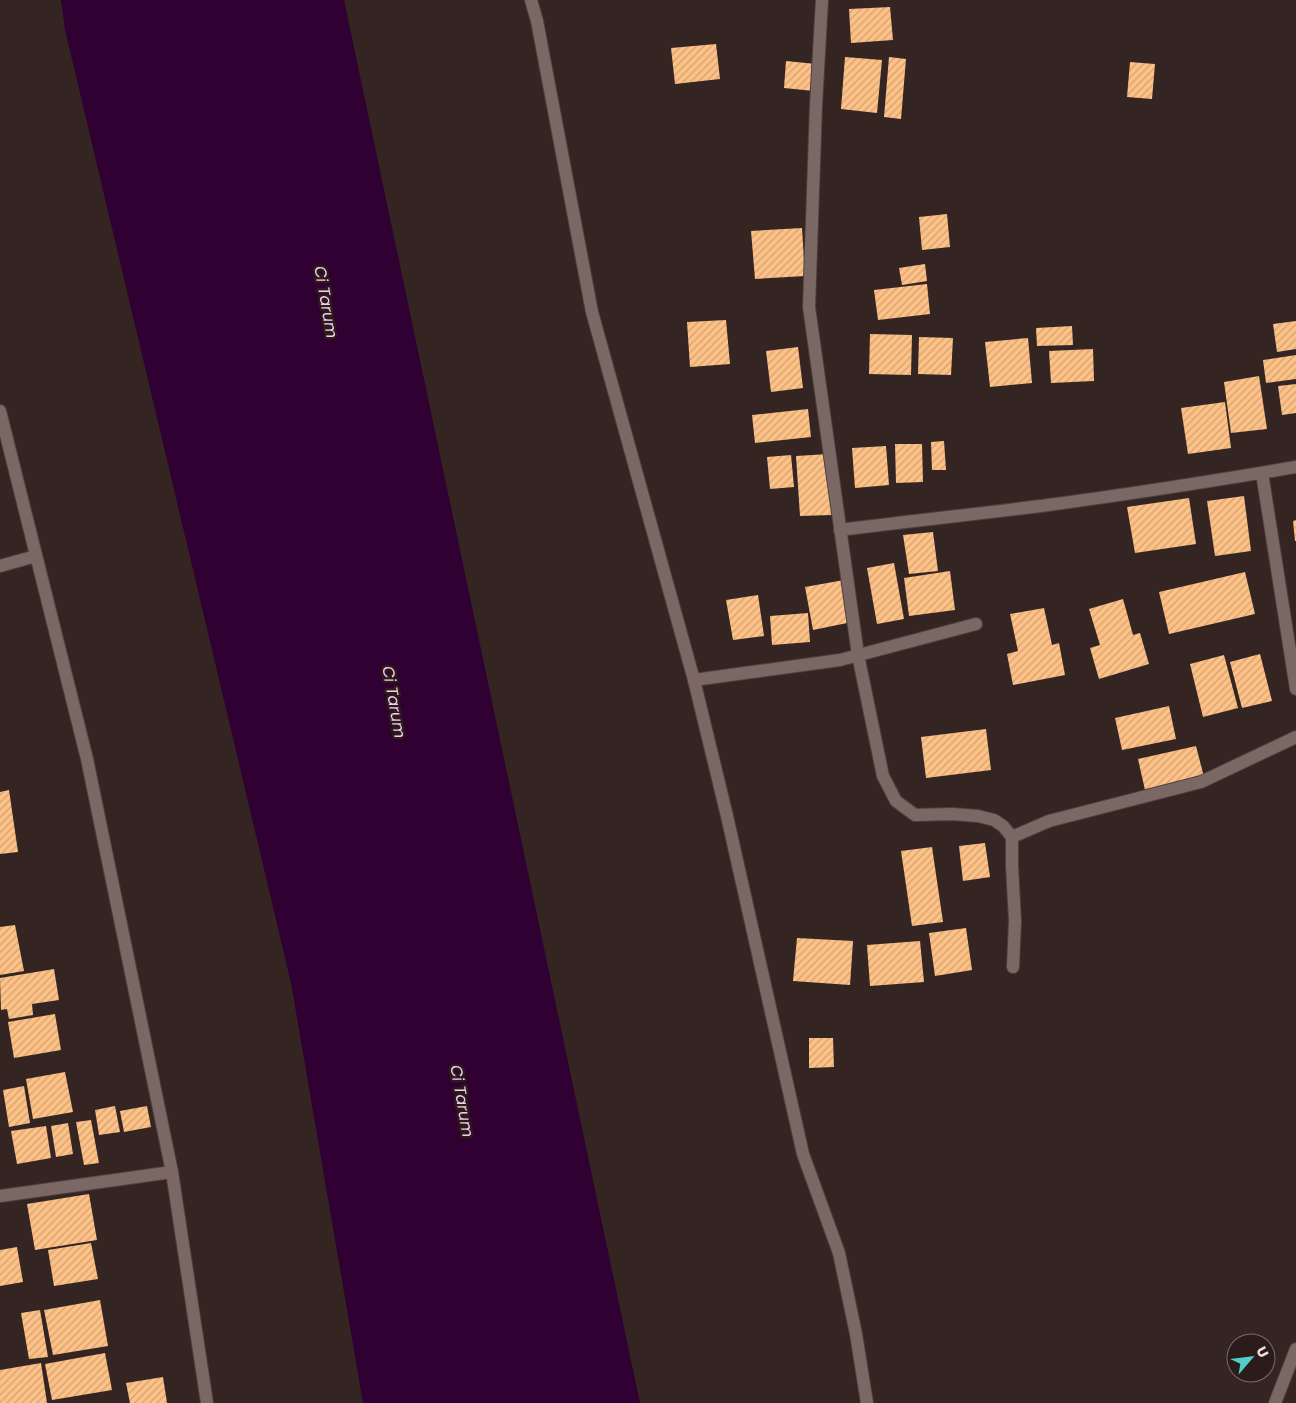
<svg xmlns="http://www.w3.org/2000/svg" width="1296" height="1403" viewBox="0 0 1296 1403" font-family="Poppins,sans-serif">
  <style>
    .water { fill: #2f0031 }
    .building { fill: url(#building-hatch) }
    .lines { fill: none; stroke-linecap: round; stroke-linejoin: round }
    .minor-casing { stroke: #4e403e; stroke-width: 14 }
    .tertiary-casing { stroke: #4e403e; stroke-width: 14 }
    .minor { stroke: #7b6864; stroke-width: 12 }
    .tertiary { stroke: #7b6864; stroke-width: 12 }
    .labels { text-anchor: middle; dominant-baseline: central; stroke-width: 5; stroke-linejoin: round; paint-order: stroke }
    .water-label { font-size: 16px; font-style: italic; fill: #f8c9f7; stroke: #2b1c19 }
  </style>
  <defs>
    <pattern id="building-hatch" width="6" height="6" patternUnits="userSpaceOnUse" patternTransform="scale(1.25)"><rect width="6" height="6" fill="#fec186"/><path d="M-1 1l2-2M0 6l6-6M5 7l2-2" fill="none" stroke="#d0a275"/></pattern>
  </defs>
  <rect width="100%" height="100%" fill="#352522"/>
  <polygon class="water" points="61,0 344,0 640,1403 363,1403 291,983 65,30"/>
  <g class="building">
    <polygon points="890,7 893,40 851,43 849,9"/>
    <polygon points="716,44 720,79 675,84 671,48"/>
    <polygon points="845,57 882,60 877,113 841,109"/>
    <polygon points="889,57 906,59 901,119 884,117"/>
    <polygon points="786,61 816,64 814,91 784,88"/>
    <polygon points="1130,62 1155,64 1152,99 1127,97"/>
    <polygon points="947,214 950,247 922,250 919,217"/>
    <polygon points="802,228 805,276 755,279 751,231"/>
    <polygon points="925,264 927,281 902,285 899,268"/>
    <polygon points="927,284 930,314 878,320 874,290"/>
    <polygon points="726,320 730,364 690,367 687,322"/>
    <polygon points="1296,321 1296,349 1277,352 1273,324"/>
    <polygon points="1072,326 1073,345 1037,346 1036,328"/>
    <polygon points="870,334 912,335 911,375 869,374"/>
    <polygon points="919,337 953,338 951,375 918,374"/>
    <polygon points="1028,338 1032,383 990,387 985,342"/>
    <polygon points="798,347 803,388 771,392 766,351"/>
    <polygon points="1093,349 1094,381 1051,383 1049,351"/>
    <polygon points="1296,355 1296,379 1266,383 1263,360"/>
    <polygon points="1259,376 1267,429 1231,433 1224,382"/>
    <polygon points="1296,384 1296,413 1282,415 1278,386"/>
    <polygon points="1225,402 1231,448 1188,454 1181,408"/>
    <polygon points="808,409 811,437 755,443 752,415"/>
    <polygon points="944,441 946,470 932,470 931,442"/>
    <polygon points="895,444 922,444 923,482 896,483"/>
    <polygon points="886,446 889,485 855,488 852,448"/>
    <polygon points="828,454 832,515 800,516 796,456"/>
    <polygon points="791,455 794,487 770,489 767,457"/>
    <polygon points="1244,496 1251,551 1215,556 1207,501"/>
    <polygon points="1189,498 1196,544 1135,553 1127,507"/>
    <polygon points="1296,520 1296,541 1295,541 1293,521"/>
    <polygon points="933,532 938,571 909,574 903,535"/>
    <polygon points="894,563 904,619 877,624 867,568"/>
    <polygon points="950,571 955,610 909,616 904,578"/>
    <polygon points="1245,572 1255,614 1169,634 1159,592"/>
    <polygon points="844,580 852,622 813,630 805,587"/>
    <polygon points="758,595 764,636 733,640 726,600"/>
    <polygon points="1123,599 1133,635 1140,633 1149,664 1099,679 1090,648 1100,645 1089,609"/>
    <polygon points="1044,608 1052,645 1059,643 1065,675 1013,685 1007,654 1018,651 1010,614"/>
    <polygon points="808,613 810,642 772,645 770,616"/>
    <polygon points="1260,654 1272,701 1242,708 1230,662"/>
    <polygon points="1224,655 1238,708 1203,717 1190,664"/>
    <polygon points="1169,706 1176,739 1122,750 1115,718"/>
    <polygon points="986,729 991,770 926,778 921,737"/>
    <polygon points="1196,746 1204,777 1145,790 1138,759"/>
    <polygon points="9,790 18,852 0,854 0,792"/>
    <polygon points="985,843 990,877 963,881 959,846"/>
    <polygon points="932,847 943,922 912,926 901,851"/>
    <polygon points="15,925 24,971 0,975 0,927"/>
    <polygon points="966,928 972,970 935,976 929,933"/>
    <polygon points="797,938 853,941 850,985 793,981"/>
    <polygon points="920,941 924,982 870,986 867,945"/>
    <polygon points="54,969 59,1000 32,1004 33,1015 9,1019 7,1009 1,1010 0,978"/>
    <polygon points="55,1014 61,1050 14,1058 8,1022"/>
    <polygon points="809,1038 833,1038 834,1067 809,1068"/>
    <polygon points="65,1072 73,1112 33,1119 26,1079"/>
    <polygon points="24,1086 30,1123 9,1127 3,1090"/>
    <polygon points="115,1106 120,1132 99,1135 95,1110"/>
    <polygon points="147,1106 151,1127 124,1132 120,1111"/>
    <polygon points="91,1120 99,1163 84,1165 76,1122"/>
    <polygon points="68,1123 73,1154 56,1157 51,1126"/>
    <polygon points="46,1126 51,1158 17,1164 11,1131"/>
    <polygon points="89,1194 97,1240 35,1250 27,1204"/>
    <polygon points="91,1243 98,1279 54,1286 48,1250"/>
    <polygon points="17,1247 23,1282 0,1286 0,1250"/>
    <polygon points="100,1300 108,1346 53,1355 44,1310"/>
    <polygon points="40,1310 48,1357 29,1359 21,1313"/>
    <polygon points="105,1353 112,1390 52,1400 45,1364"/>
    <polygon points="41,1363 47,1403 0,1403 0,1370"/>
    <polygon points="163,1377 167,1403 130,1403 126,1383"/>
  </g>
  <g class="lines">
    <defs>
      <g id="minor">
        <polyline points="531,0 537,21 592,312 694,680 727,816 803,1154 839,1253 856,1334 867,1403"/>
        <polyline points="822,0 816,105 809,307 858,655 883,776 896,801 915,815 952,814 978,816 994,820 1003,826 1012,837"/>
        <polyline points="0,411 87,759 172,1172 207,1403"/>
        <polyline points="1262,473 1296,689"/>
        <path d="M840,530C909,521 979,514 1048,505C1131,494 1213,481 1296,467"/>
        <polyline points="0,566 36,556"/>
        <polyline points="694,680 840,660 976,624"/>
        <polyline points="1013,967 1015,921 1012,866 1012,837 1049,821 1201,782 1296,737"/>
        <polyline points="0,1196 172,1172"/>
      </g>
      <polyline id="tertiary" points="1275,1403 1296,1349"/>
    </defs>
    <use href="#minor" class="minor-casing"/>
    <use href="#tertiary" class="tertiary-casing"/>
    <use href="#minor" class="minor"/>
    <use href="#tertiary" class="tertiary"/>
  </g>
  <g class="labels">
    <g class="water-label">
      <text transform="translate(326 302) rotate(80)">Ci Tarum</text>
      <text transform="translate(394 702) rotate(80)">Ci Tarum</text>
      <text transform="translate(462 1101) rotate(80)">Ci Tarum</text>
    </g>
  </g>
  <g transform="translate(1251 1358) rotate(62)"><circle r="24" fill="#2b1c19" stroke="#786a68"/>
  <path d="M0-4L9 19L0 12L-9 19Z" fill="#53cdcb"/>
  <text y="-8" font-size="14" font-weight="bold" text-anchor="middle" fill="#ebe0de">U</text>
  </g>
</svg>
